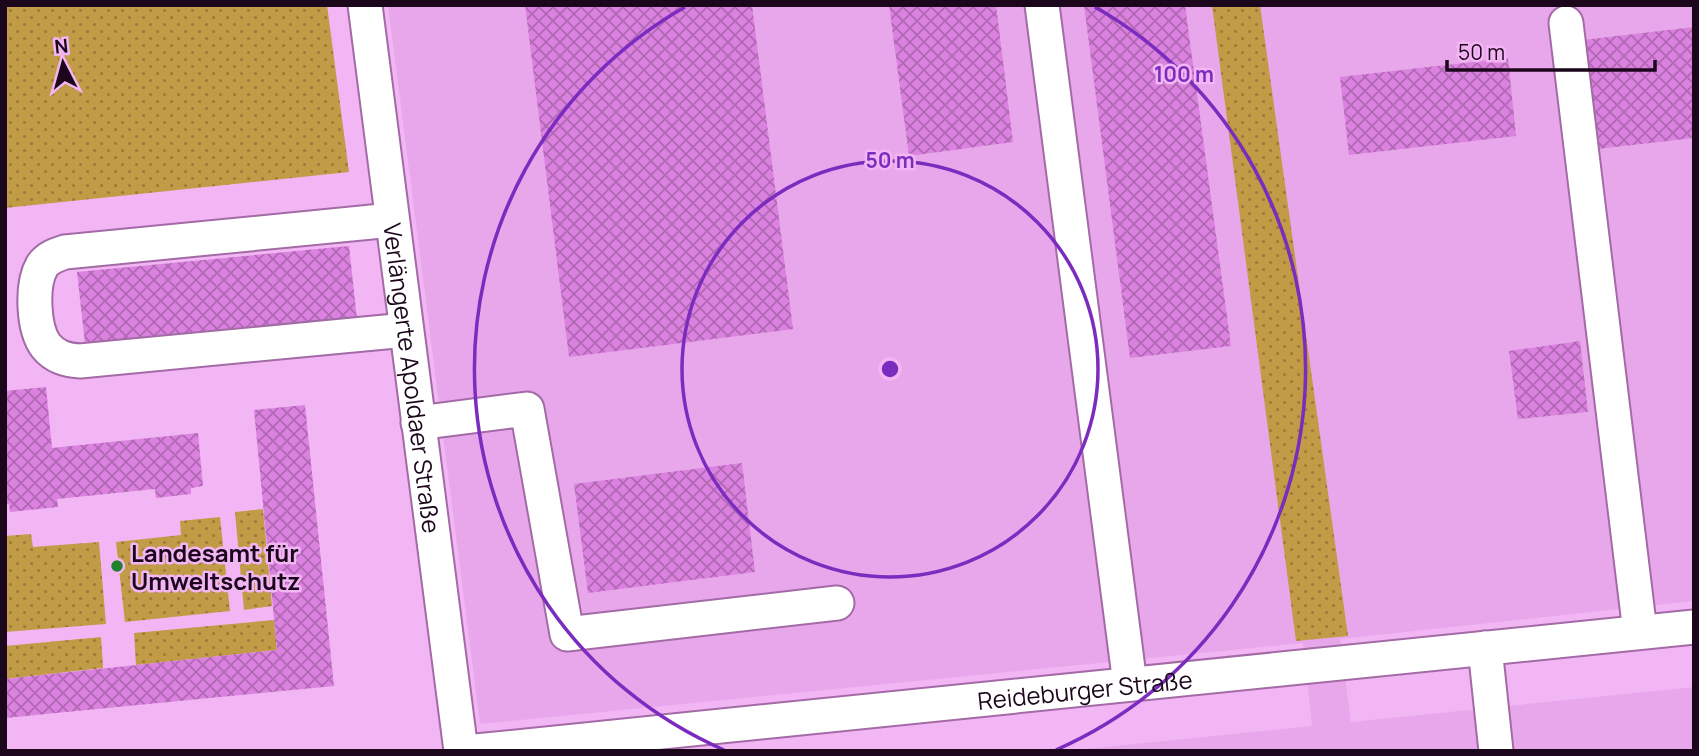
<svg xmlns="http://www.w3.org/2000/svg" width="1699" height="756" viewBox="0 0 1699 756" font-family="Manrope,sans-serif">
  <style>
    .built { fill: #e8a7eb }
    .green { fill: url(#green-dots) }
    .building { fill: url(#building-cross-hatch) }
    .lines { fill: none; stroke-linecap: round; stroke-linejoin: round }
    .minor-casing { stroke: #a36ba5; stroke-width: 37 }
    .minor { stroke: #fff; stroke-width: 33 }
    .ring { fill: none; stroke: #7b2cbf; stroke-width: 3.5 }
    .poi-dot { fill: #238031; stroke: #f2b6f4; stroke-width: 2.5 }
    .labels { text-anchor: middle; dominant-baseline: central; stroke-width: 5; stroke-linejoin: round; paint-order: stroke }
    .street-label { font-size: 24px; fill: #1b061c; stroke: #f2b6f4 }
    .poi-label { font-size: 24px; font-weight: bold; fill: #1b061c; stroke: #f2b6f4; text-anchor: start }
    .centre { fill: #7b2cbf; stroke: #f2b6f4; stroke-width: 3.5 }
    .ring-label { font-size: 21px; text-anchor: middle; font-weight: bold; fill: #7b2cbf; stroke: #f2b6f4; stroke-width: 5; stroke-linejoin: round; paint-order: stroke }
  </style>
  <defs>
    <pattern id="green-dots" width="8" height="8" patternUnits="userSpaceOnUse" patternTransform="scale(1.75)"><rect width="8" height="8" fill="#c19b45"/><path d="M2 2h.1M6 6h.1" fill="none" stroke="#9c7c39" stroke-width="1.8" stroke-linecap="round"/></pattern>
    <pattern id="building-cross-hatch" width="8" height="8" patternUnits="userSpaceOnUse" patternTransform="scale(1.75)"><rect width="8" height="8" fill="#db81df"/><path d="M0 0l8 8M0 8l8-8" fill="none" stroke="#b168b4"/></pattern>
  </defs>
  <rect width="100%" height="100%" fill="#f2b6f4"/>
  <polygon class="built" points="388,5 1694,5 1694,601 1340,639 1351,722 1694,687 1694,751 1067,751 1312,726 1303,643 480,724"/>
  <g class="green">
    <polygon points="5,5 327,5 349,172 5,208"/>
    <polygon points="1212,5 1260,5 1348,636 1296,641"/>
    <polygon points="263,509 272,606 244,610 235,512"/>
    <polygon points="220,517 230,611 125,622 116,542 181,535 180,521"/>
    <polygon points="31,534 33,547 99,542 106,624 5,632 5,536"/>
    <polygon points="274,620 277,650 136,665 134,633"/>
    <polygon points="101,637 103,668 5,679 5,646"/>
  </g>
  <g class="building">
    <polygon points="525,5 752,5 793,329 569,357"/>
    <polygon points="889,5 996,5 1013,142 909,156"/>
    <polygon points="1084,5 1185,5 1231,346 1130,358"/>
    <polygon points="1694,27 1694,138 1597,149 1583,40"/>
    <polygon points="1508,58 1516,136 1349,155 1340,77"/>
    <polygon points="349,246 357,319 85,344 77,272"/>
    <polygon points="1580,341 1588,412 1518,419 1509,351"/>
    <polygon points="46,387 52,448 198,433 203,486 191,488 191,494 156,498 155,489 57,499 58,507 10,512 9,504 5,504 5,391"/>
    <polygon points="305,405 334,686 5,718 5,679 277,650 254,410"/>
    <polygon points="742,463 755,572 588,593 574,484"/>
  </g>
  <g class="lines">
    <defs>
      <g id="minor">
        <path id="s1" d="M365,5L461,751"/>
        <polyline points="1042,5 1130,684"/>
        <polyline points="1566,23 1640,632"/>
        <path d="M392,220L65,252C56,255 47,258 42,266C31,285 33,329 46,346C55,357 66,360 80,361L406,330"/>
        <polyline points="418,423 527,409 567,634 837,603"/>
        <polyline points="1485,648 1496,751"/>
        <path id="s2" d="M476,751L1694,627"/>
      </g>
    </defs>
    <use href="#minor" class="minor-casing"/>
    <use href="#minor" class="minor"/>
  </g>
  <g class="ring">
    <circle cx="890" cy="369" r="208"/>
    <path d="M724 750A416 416 0 0 1 685 7M1095 7A416 416 0 0 1 1056 750"/>
  </g>
  <circle class="poi-dot" cx="117" cy="566" r="7"/>
  <g class="labels">
    <g class="street-label">
      <text stroke="none"><textPath href="#s1" startOffset="376">Verlängerte Apoldaer Straße</textPath></text>
      <text stroke="none"><textPath href="#s2" startOffset="612">Reideburger Straße</textPath></text>
    </g>
    <g class="poi-label">
      <text x="131" y="552">Landesamt für<tspan x="131" dy="28">Umweltschutz</tspan></text>
    </g>
  </g>
  <circle cx="890" cy="369" r="10" class="centre"/>
  <g class="ring-label">
    <text x="1184" y="82">100 m</text>
    <text x="890" y="168">50 m</text>
  </g>
  <rect width="1699" height="756" fill="none" stroke="#1b061c" stroke-width="14"/>
  <g transform="translate(63 63) rotate(354)" stroke="#f2b6f4" stroke-width="5" paint-order="stroke">
  <path d="M0-5L12 26L0 18L-12 26Z" fill="#1b061c"/>
  <text y="-10" font-size="19" font-weight="bold" text-anchor="middle" fill="#1b061c">N</text>
  </g>
  <path d="M1447 60v10h208v-10" fill="none" stroke="#1b061c" stroke-width="3.5"/>
  <text x="1458" y="60" font-size="21" fill="#1b061c" stroke="#f2b6f4" stroke-width="5" paint-order="stroke">50 m</text>
</svg>
